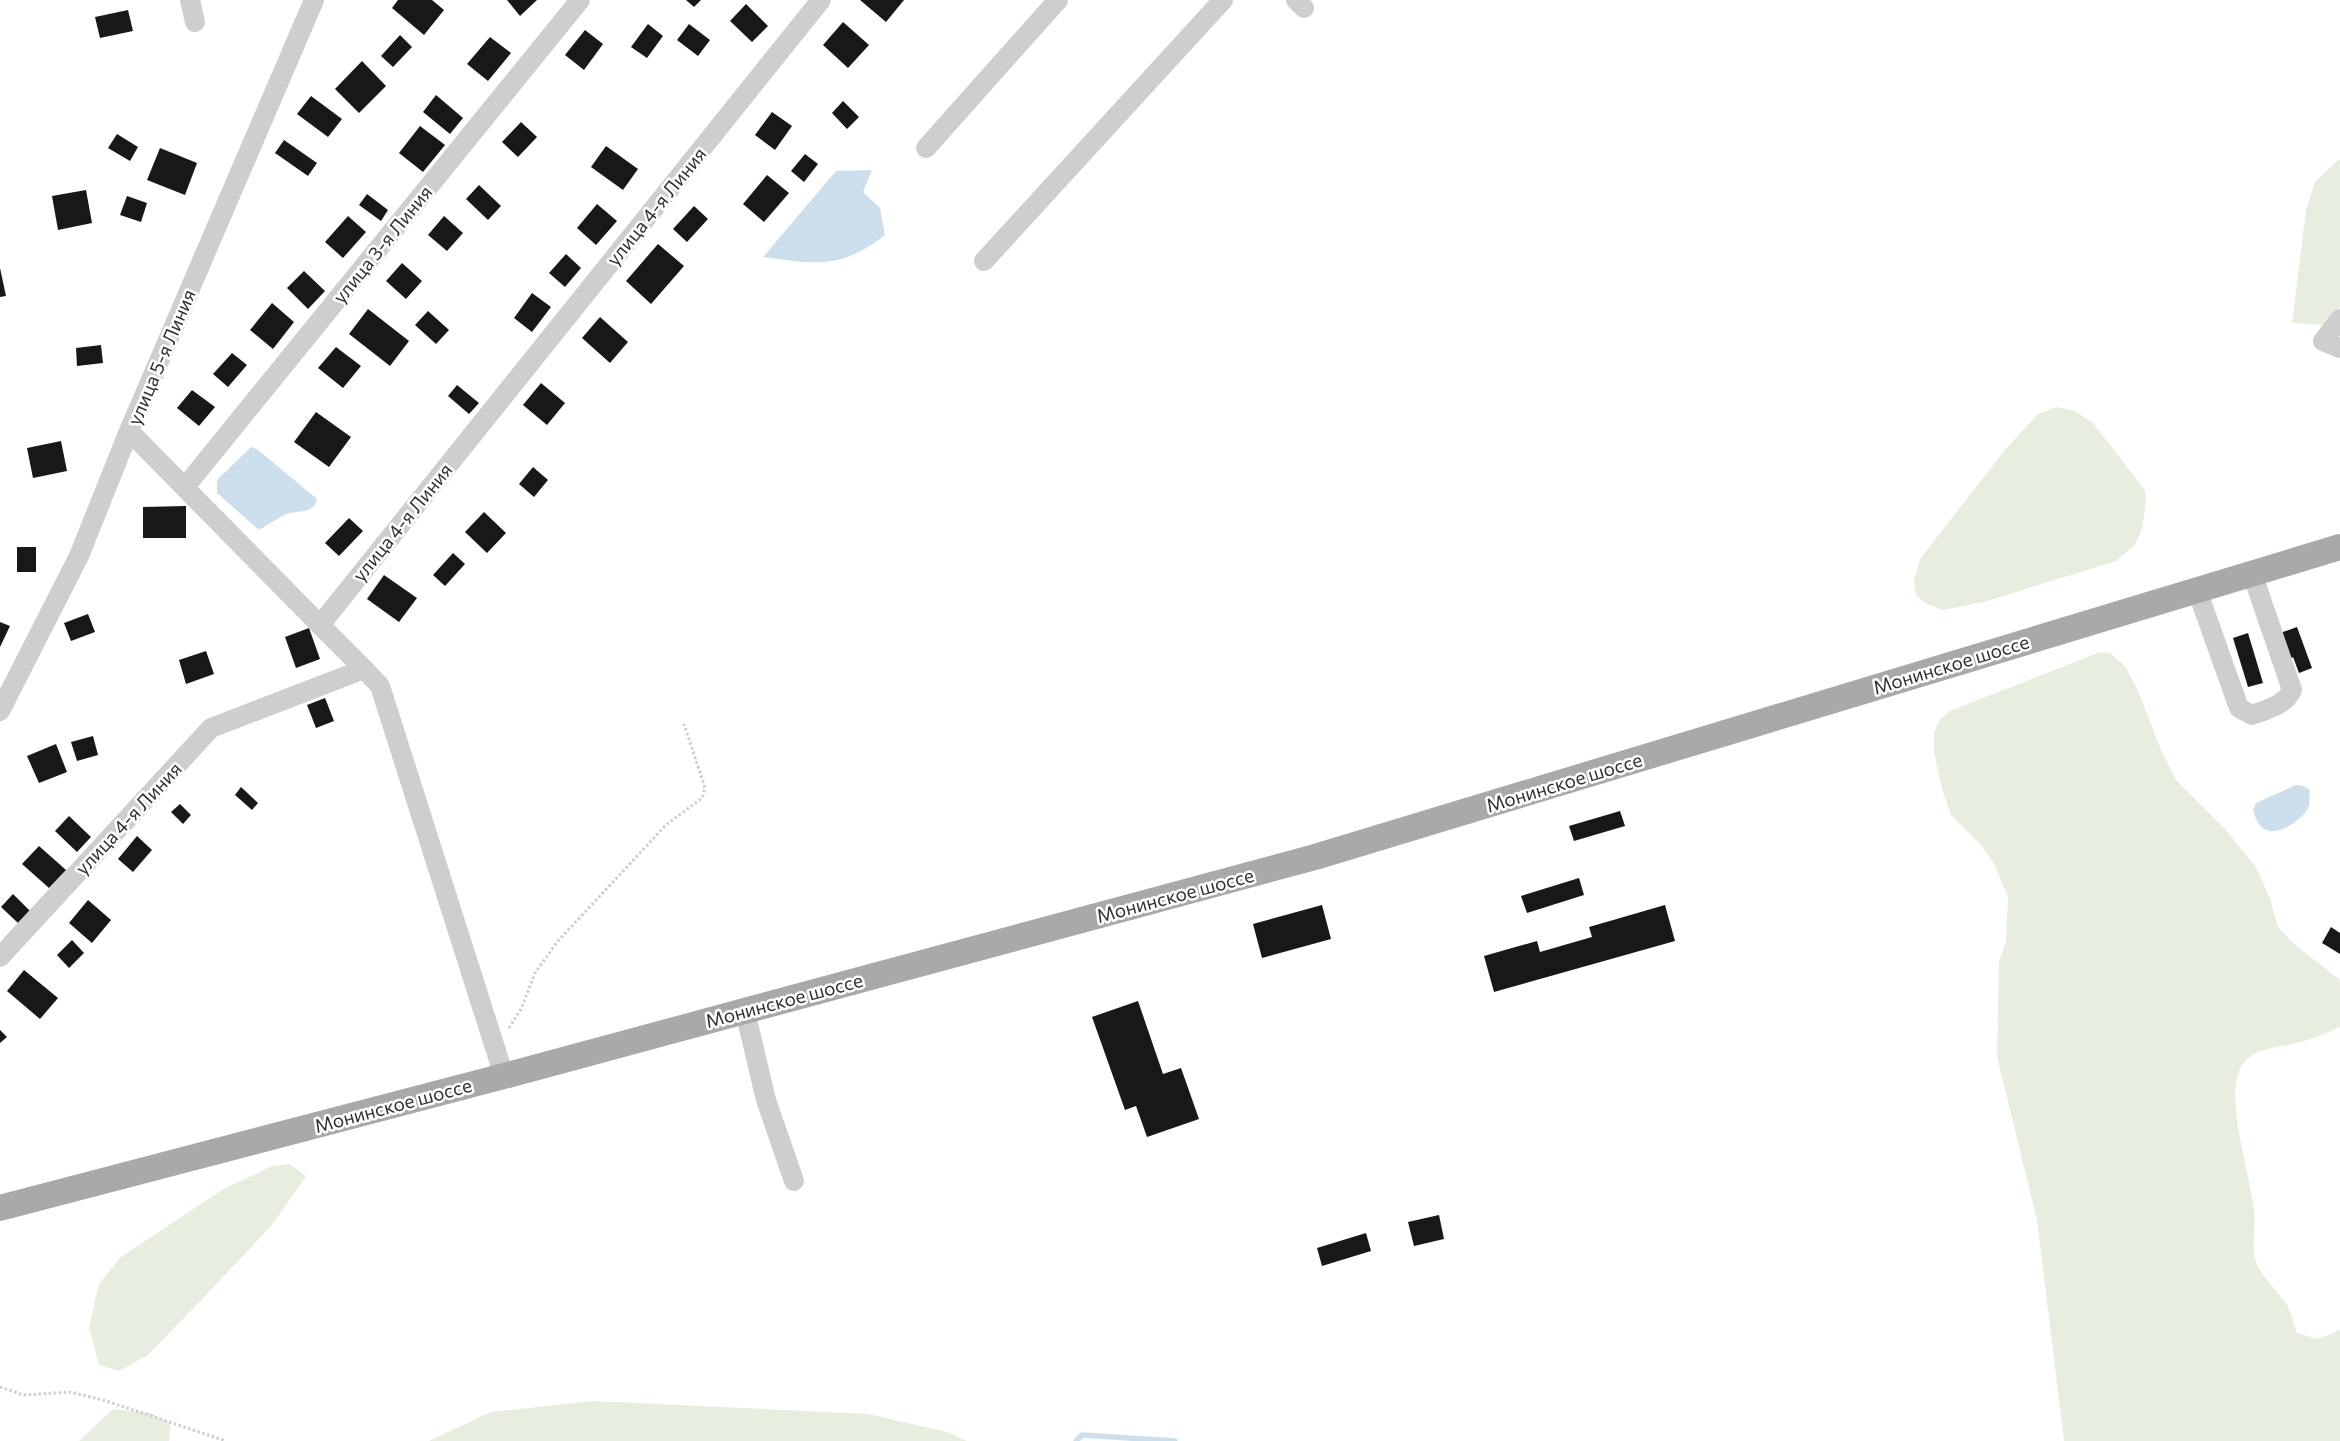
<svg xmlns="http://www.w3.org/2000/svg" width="2340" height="1441" viewBox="0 0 2340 1441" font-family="Commissioner,sans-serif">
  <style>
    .green { fill: #e7eee0 }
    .water { fill: #cddfed }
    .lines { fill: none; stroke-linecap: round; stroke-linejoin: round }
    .stream { stroke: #cddfed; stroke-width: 5.5 }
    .building { fill: #181818 }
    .path { stroke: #cecece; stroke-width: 3; stroke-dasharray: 2.5 2.5; stroke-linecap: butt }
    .minor { stroke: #cecece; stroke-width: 20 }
    .major { stroke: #a9a9a9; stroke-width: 26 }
    .labels { text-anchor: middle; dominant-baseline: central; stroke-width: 5; stroke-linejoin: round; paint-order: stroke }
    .street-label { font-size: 19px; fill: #313131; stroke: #fff }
  </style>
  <rect width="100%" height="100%" fill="#fff"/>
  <g class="green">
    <polygon points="2338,160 2340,160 2340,306 2326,325 2292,323 2306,210 2315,182"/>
    <polygon points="2056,407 2075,411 2093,423 2145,490 2146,501 2142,529 2135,545 2116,561 1984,602 1943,610 1927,604 1916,595 1914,581 1920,559 2005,450 2038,414"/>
    <path d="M2100,652L2110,653L2125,666L2138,691L2159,745L2176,780L2224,828L2256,867L2270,899L2278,927L2294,944L2340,980V1027C2327,1033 2314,1038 2301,1042C2282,1047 2255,1046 2242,1065C2223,1094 2250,1174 2254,1209C2256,1225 2251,1248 2256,1262C2262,1278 2278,1291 2287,1305C2292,1313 2293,1325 2297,1333L2318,1339L2340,1330V1441H2064L2037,1220L1997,1057L1999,961L2006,941L2008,897L1994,863L1980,844L1951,815L1942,789L1934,752V732L1940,720L1950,711Z"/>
    <polygon points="290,1164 306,1176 272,1225 205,1296 148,1355 119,1371 99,1365 89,1327 99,1284 121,1257 222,1190 272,1166"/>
    <polygon points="594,1401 868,1414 947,1432 967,1441 429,1441 491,1412"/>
    <polygon points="113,1409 151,1413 171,1424 169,1441 79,1441"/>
  </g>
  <g class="water">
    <path d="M872,170L863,192L880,208L885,235C840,270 816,264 763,257L836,171Z"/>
    <path d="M251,447L257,449L317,499C313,516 296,509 284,515C275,520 267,525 259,530L217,493V480Z"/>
    <path d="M2296,785L2304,786L2310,790C2309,795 2310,802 2309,806C2304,819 2279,836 2266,830C2258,826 2255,817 2253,810L2256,803Z"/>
  </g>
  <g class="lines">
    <polyline class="stream" points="1076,1441 1082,1435 1175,1441"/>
  </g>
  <g class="building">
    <polygon points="398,0 432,0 444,10 424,35 392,8"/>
    <polygon points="507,0 537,0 520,16"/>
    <polygon points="686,0 701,0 694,7"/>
    <polygon points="860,0 904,0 886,22"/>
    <polygon points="746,4 768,26 752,42 730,21"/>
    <polygon points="128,10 133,31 100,38 95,17"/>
    <polygon points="843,22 869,45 848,68 823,45"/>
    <polygon points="648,24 663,36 647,58 631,47"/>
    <polygon points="689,24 710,40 698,56 677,40"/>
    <polygon points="585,30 603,44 584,70 565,55"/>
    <polygon points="400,35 412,47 393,67 381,56"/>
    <polygon points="490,37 511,53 488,81 467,64"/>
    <polygon points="362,61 386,86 359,113 335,89"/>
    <polygon points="436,95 463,118 450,134 423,112"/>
    <polygon points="311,96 342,119 328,137 297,114"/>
    <polygon points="843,101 859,117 847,129 832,113"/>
    <polygon points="772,112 792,126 775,150 755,135"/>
    <polygon points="521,122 537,137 518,157 502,142"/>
    <polygon points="420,126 445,145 423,172 399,153"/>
    <polygon points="117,134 138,147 130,161 108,148"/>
    <polygon points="284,140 317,163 308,176 275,153"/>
    <polygon points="606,146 638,169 623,190 591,167"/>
    <polygon points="160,148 197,163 185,195 147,180"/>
    <polygon points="805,154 818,164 804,182 791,171"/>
    <polygon points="767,175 789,193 764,222 743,204"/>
    <polygon points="479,185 501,206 488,220 466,199"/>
    <polygon points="86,190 92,223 58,230 52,196"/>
    <polygon points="367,194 388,210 381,221 359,205"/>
    <polygon points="127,196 147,203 141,222 120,215"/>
    <polygon points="597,204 617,221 596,245 577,228"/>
    <polygon points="694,206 708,219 687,242 673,229"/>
    <polygon points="348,216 366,232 343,258 325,242"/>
    <polygon points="444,216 463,233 447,251 428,235"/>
    <polygon points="658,244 684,266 651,304 626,281"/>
    <polygon points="566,254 581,268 565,287 549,273"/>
    <polygon points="402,263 422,281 406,299 386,281"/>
    <polygon points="0,268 6,296 0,297"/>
    <polygon points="304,271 325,291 308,309 287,288"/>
    <polygon points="532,293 551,307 532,332 514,318"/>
    <polygon points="272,303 294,322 273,349 250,330"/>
    <polygon points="368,309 409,341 390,366 349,334"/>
    <polygon points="428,311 449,330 436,344 415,325"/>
    <polygon points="600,317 628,342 610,363 582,338"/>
    <polygon points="101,345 103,363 77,366 76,348"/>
    <polygon points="336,347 361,366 343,388 318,368"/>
    <polygon points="232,353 247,365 228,387 213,374"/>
    <polygon points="541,383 565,403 547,425 523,405"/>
    <polygon points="457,385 479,403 469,414 448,396"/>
    <polygon points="192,390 215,407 199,426 177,408"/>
    <polygon points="316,412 351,437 329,467 294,442"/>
    <polygon points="61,441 67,471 33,478 27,448"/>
    <polygon points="533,467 548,480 534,497 519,484"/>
    <polygon points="186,506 186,538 143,538 143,507"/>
    <polygon points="484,512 506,533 487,553 465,532"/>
    <polygon points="349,518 363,531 339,556 325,543"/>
    <rect x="17" y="547" width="19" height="25"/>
    <polygon points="453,553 465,564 445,586 433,575"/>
    <polygon points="384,575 417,598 399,622 367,599"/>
    <polygon points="88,614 95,632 71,641 64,623"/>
    <polygon points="0,622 10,626 0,647"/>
    <polygon points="2297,627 2312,668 2299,673 2293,657 2290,659 2280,633"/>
    <polygon points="309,628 320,659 296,668 285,637"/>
    <polygon points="2248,633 2263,683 2248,687 2233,638"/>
    <polygon points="206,651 214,674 186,684 179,660"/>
    <polygon points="325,698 334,721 316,728 307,705"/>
    <polygon points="93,736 98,755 77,761 71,742"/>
    <polygon points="56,744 67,772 39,783 27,756"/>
    <polygon points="241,787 258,803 252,810 235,795"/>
    <polygon points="180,804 191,815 183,824 171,812"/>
    <polygon points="1620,811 1625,826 1574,841 1569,826"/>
    <polygon points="69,816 91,837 77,852 55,831"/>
    <polygon points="137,836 152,850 133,872 118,859"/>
    <polygon points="39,846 66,870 49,888 22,864"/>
    <polygon points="1579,878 1584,895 1527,913 1521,896"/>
    <polygon points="13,894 30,911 18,923 1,907"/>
    <polygon points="88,900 111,920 92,943 69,923"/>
    <polygon points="1322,905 1331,939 1262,958 1253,924"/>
    <polygon points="1665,905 1675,941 1494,992 1484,956 1537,941 1540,952 1592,937 1589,927"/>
    <polygon points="2331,927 2340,933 2340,954 2322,943"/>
    <polygon points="72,940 84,953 69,968 57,955"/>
    <polygon points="24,970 58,998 40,1019 7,991"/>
    <polygon points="1138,1001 1163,1074 1181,1068 1199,1119 1147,1137 1136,1106 1125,1110 1092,1017"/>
    <polygon points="0,1030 7,1037 0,1043"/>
    <polygon points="1439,1215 1444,1239 1414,1246 1408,1222"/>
    <polygon points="1366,1233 1371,1251 1322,1266 1317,1248"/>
  </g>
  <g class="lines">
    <g class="path">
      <polyline points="509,1028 521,1009 535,973 558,941 666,825 702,798 705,788 684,724"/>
      <polyline points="0,1387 24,1395 71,1392 106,1401 226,1441"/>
    </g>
    <g class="minor">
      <polyline points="190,0 195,22"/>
      <polyline points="1296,0 1304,8"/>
      <polyline points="926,148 1058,0"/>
      <polyline points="984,261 1223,0"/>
      <polyline points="2340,319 2323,341 2340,348"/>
      <polyline points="129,431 320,625"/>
      <polyline points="185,487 580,0"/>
      <path d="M2197,590L2239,708L2252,715C2268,709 2285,705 2292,690L2252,573"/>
      <polyline points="364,669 380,686 504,1076"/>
      <polyline points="0,711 79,556 129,431 314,0"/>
      <polyline points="0,957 211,728 364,669 320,625 821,0"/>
      <polyline points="745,1011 766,1100 794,1181"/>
    </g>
    <polyline class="major" points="0,1208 504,1076 1315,857 2340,547"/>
  </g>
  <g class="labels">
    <g class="street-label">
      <text transform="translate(656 206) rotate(-51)">улица 4-я Линия</text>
      <text transform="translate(382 244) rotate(-51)">улица 3-я Линия</text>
      <text transform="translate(161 357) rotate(-67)">улица 5-я Линия</text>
      <text transform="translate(402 522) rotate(-51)">улица 4-я Линия</text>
      <text transform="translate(1951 664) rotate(-17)">Монинское шоссе</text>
      <text transform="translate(1564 782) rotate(-17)">Монинское шоссе</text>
      <text transform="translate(128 818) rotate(-47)">улица 4-я Линия</text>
      <text transform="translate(1175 895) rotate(-15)">Монинское шоссе</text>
      <text transform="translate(784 1000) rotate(-15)">Монинское шоссе</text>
      <text transform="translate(393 1105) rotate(-15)">Монинское шоссе</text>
    </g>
  </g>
</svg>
